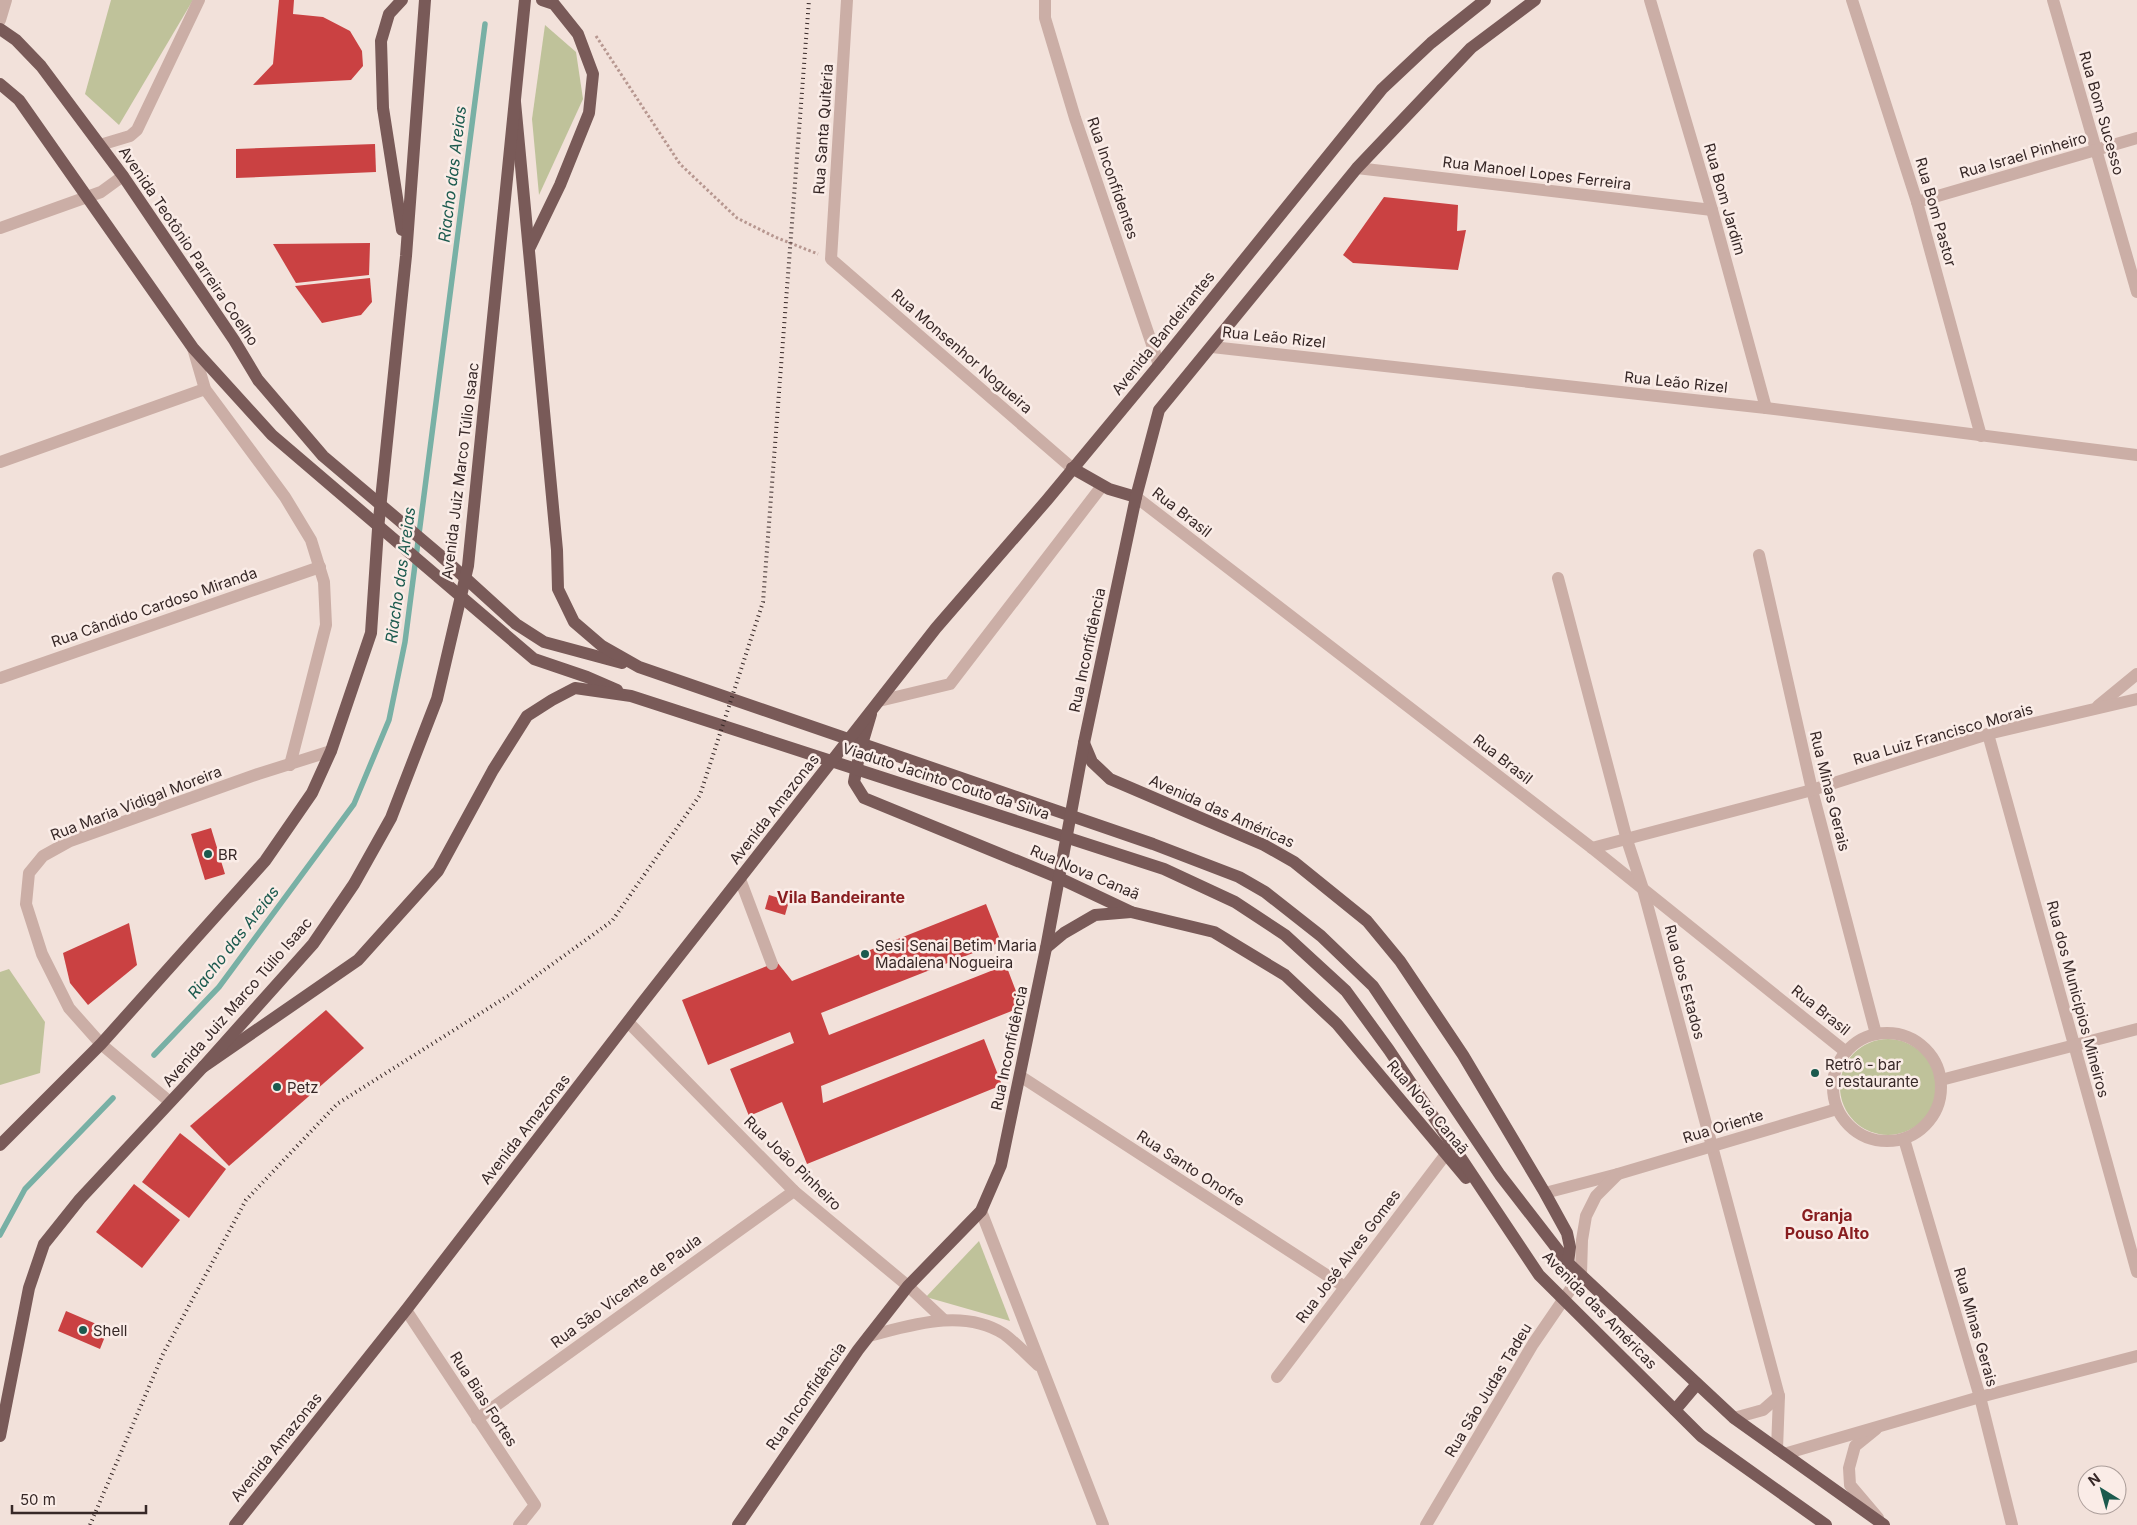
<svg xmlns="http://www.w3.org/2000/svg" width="2137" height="1525" viewBox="0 0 2137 1525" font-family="Inter,sans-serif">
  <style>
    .green { fill: #bfc29a }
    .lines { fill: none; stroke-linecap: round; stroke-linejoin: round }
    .stream { stroke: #78b0a5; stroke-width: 5.5 }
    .building { fill: #ca4142 }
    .path { stroke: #b79790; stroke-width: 3; stroke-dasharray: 2.5 2.5; stroke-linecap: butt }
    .minor { stroke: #cbaea6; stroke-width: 12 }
    .major { stroke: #795a58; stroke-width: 12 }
    .rail { stroke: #372827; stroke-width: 4; stroke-dasharray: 1 4; stroke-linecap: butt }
    .poi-dot { fill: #1b5a4e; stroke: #faece7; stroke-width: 2 }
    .labels { text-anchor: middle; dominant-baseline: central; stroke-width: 5; stroke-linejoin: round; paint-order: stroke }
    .street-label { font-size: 15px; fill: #372827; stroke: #faece7 }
    .poi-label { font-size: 15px; fill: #372827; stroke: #faece7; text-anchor: start }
    .water-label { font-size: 16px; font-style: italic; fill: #1b5a4e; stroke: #faece7 }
    .neighbourhood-label { font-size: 16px; font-weight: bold; fill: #881d1f; stroke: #faece7 }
  </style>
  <rect width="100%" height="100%" fill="#f2e1da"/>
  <g class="green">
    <polygon points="111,0 193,0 119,125 85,94"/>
    <polygon points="545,25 576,52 583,99 539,195 532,119"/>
    <polygon points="9,969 45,1022 40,1073 0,1085 0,972"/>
    <circle cx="1888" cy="1087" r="48"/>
    <polygon points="979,1241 1010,1321 926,1297"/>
  </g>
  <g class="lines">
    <g class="stream">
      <polyline points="154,1055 219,987 354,804 389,720 405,642 485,24"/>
      <polyline points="0,1235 25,1189 113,1098"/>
    </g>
  </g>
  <g class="building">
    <polygon points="279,0 294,0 293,14 323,17 350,31 362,51 363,66 351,80 253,85 273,64"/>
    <polygon points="375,144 376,172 236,178 236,149"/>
    <polygon points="1384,197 1458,205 1457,231 1466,230 1458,270 1353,263 1343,255"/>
    <polygon points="370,243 369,275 296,283 273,244"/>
    <polygon points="370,278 372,302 361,315 322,323 295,286"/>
    <polygon points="211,828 225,874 205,880 191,834"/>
    <polygon points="769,895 789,901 785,915 765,909"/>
    <polygon points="986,904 1001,942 821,1013 829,1035 1006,965 1022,1007 821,1086 823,1103 984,1039 1002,1085 807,1164 782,1102 749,1116 730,1069 794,1043 790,1032 708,1065 682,1000 777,962 792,981"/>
    <polygon points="129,923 137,965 88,1005 70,983 63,953"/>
    <polygon points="326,1010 364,1048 229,1166 190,1126"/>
    <polygon points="180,1133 226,1169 189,1218 142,1182"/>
    <polygon points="134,1184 180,1220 142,1268 96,1232"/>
    <polygon points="66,1311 108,1329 100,1349 58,1331"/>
  </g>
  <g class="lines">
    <polyline class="path" points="596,36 680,164 737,218 775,237 818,254"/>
    <g class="minor">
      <polyline points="847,0 831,259 1072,468"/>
      <polyline points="1045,0 1045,18 1075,118 1159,365"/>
      <polyline points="1650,0 1712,210 1766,408"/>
      <polyline points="1852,0 1917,202 1981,436"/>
      <polyline points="2053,0 2137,292"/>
      <polyline points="0,20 6,0"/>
      <polyline points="100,145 130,136 137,130 199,0"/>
      <polyline points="1357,168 1712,210"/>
      <polyline points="1917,202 2137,138"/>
      <polyline points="0,228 101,192 123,176"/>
      <polyline points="1212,347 1766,408 2137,455"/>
      <polyline points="193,348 205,389 285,497 311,540 324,582 326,625 290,765"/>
      <polyline points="0,462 205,389"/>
      <polyline points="1136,497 1592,848 1846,1052"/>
      <polyline points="1759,555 1812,790 1876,1034"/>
      <polyline points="1558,578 1627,840 1643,889 1779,1396 1777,1449"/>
      <polyline points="0,678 320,567"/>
      <polyline points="879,701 950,684 1102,486"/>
      <polyline points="2098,706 2137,674"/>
      <polyline points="1988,734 2137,1272"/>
      <polyline points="1592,848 1812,790 1988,734 2137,699"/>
      <polyline points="740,879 772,964"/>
      <polyline points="628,1022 794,1191 908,1286 943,1319"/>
      <circle cx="1887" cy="1087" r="54"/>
      <polyline points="1020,1076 1345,1287"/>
      <polyline points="1941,1080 2137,1029"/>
      <polyline points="170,1102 101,1044 69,1008 42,954 26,904 29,873 43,856 70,841 258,774 331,751"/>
      <polyline points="1904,1139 1980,1397 2012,1525"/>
      <polyline points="1545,1193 1618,1174 1837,1109"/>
      <polyline points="981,1211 1103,1525"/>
      <polyline points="406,1310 535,1505 519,1525"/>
      <path d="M869,1336C912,1325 963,1308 1004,1334C1016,1343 1027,1355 1038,1365"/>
      <polyline points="1277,1377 1446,1154"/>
      <polyline points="1734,1418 1763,1410 1779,1396"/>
      <polyline points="477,1419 794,1191"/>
      <polyline points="1876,1429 1855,1446 1849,1468 1850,1485 1878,1518"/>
      <polyline points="1784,1454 1980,1397 2137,1356"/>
      <polyline points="1426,1525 1533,1344 1581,1274 1582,1240 1586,1216 1596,1196 1618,1174"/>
    </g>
    <g class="major">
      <polyline points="0,29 16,40 41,66 123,176 234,340 258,380 323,456 440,555 516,624 544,642 622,663"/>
      <polyline points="0,84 19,100 193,348 272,435 534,659 587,677 617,690"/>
      <polyline points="515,102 557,550 558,589 574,622 602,646 639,667 1153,844 1239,877 1265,892 1321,936 1373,986 1500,1175 1568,1263 1734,1418 1884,1525"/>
      <polyline points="402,230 383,108 381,41 389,14 402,0"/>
      <polyline points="530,247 560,185 589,113 593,74 578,34 554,4 542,0"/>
      <polyline points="1072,468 1109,489 1136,497"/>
      <polyline points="871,714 860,751 854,782 864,798 1059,878 1131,912 1214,932 1285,975 1337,1024 1466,1178"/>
      <polyline points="1084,743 1092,762 1110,779 1264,845 1294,862 1367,921 1400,961 1463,1055 1545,1193 1567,1233 1570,1247 1568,1263"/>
      <polyline points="1046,948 1064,933 1095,915 1131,912"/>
      <polyline points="203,1067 358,960 438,871 493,770 527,716 552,700 575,688 631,696 1164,869 1235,902 1285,935 1346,991 1389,1050 1539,1275 1701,1436 1826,1525"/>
      <polyline points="0,1145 101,1044 265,861 312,793 331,751 371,633 378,529 406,256 425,0"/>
      <polyline points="1675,1410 1697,1384"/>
      <polyline points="0,1436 29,1288 44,1244 80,1199 203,1067 313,944 354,884 391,818 437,699 468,566 525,0"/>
      <polyline points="235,1525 406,1310 643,1002 936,628 1047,500 1159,365 1382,89 1431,43 1485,0"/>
      <polyline points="738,1525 858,1350 908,1286 981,1211 1001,1165 1046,948 1084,743 1136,497 1159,410 1357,168 1471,48 1535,0"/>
    </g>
    <polyline class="rail" points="90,1525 163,1354 246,1200 337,1104 511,994 612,921 700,795 763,602 809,0"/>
  </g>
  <g class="poi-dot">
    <circle cx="208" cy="854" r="5"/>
    <circle cx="865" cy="954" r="5"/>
    <circle cx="1815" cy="1073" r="5"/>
    <circle cx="277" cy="1087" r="5"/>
    <circle cx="83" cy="1330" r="5"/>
  </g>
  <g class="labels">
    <g class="street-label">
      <text transform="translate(2102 113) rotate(74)">Rua Bom Sucesso</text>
      <text transform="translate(823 129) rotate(-86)">Rua Santa Quitéria</text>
      <text transform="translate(2023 155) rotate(-16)">Rua Israel Pinheiro</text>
      <text transform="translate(1537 173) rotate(7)">Rua Manoel Lopes Ferreira</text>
      <text transform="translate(1113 178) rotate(71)">Rua Inconfidentes</text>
      <text transform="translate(1725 199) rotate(74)">Rua Bom Jardim</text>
      <text transform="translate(1936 212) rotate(74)">Rua Bom Pastor</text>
      <text transform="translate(189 246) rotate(56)">Avenida Teotônio Parreira Coelho</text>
      <text transform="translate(1163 333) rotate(-51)">Avenida Bandeirantes</text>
      <text transform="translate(1274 337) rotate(6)">Rua Leão Rizel</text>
      <text transform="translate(962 351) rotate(41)">Rua Monsenhor Nogueira</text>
      <text transform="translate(1676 382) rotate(6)">Rua Leão Rizel</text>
      <text transform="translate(460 471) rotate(-83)">Avenida Juiz Marco Túlio Isaac</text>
      <text transform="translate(1182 512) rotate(38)">Rua Brasil</text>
      <text transform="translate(154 607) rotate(-19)">Rua Cândido Cardoso Miranda</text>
      <text transform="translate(1087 650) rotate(-78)">Rua Inconfidência</text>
      <text transform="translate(1943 734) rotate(-16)">Rua Luiz Francisco Morais</text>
      <text transform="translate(1503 759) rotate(38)">Rua Brasil</text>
      <text transform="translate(946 781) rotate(18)">Viaduto Jacinto Couto da Silva</text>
      <text transform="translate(1830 791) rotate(76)">Rua Minas Gerais</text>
      <text transform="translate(136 803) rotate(-21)">Rua Maria Vidigal Moreira</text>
      <text transform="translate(774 809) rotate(-52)">Avenida Amazonas</text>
      <text transform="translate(1222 811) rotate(24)">Avenida das Américas</text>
      <text transform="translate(1085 872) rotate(23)">Rua Nova Canaã</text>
      <text transform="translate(1685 982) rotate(75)">Rua dos Estados</text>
      <text transform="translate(2078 999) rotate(75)">Rua dos Municípios Mineiros</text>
      <text transform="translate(237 1002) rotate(-49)">Avenida Juiz Marco Túlio Isaac</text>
      <text transform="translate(1821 1010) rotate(39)">Rua Brasil</text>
      <text transform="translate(1009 1048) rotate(-78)">Rua Inconfidência</text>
      <text transform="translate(1428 1107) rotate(50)">Rua Nova Canaã</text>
      <text transform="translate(1723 1126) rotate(-17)">Rua Oriente</text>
      <text transform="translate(525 1129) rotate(-52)">Avenida Amazonas</text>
      <text transform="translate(793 1163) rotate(44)">Rua João Pinheiro</text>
      <text transform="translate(1191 1168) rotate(33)">Rua Santo Onofre</text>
      <text transform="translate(1348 1256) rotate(-53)">Rua José Alves Gomes</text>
      <text transform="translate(626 1291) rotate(-36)">Rua São Vicente de Paula</text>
      <text transform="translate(1600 1310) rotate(46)">Avenida das Américas</text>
      <text transform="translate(1976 1327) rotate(74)">Rua Minas Gerais</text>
      <text transform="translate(1488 1390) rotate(-59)">Rua São Judas Tadeu</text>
      <text transform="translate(806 1396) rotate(-55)">Rua Inconfidência</text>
      <text transform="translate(484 1399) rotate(57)">Rua Bias Fortes</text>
      <text transform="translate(276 1447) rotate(-51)">Avenida Amazonas</text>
    </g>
    <g class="poi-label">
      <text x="218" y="854">BR</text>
      <text x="875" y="945">Sesi Senai Betim Maria<tspan x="875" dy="17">Madalena Nogueira</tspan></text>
      <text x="1825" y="1064">Retrô - bar<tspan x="1825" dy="17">e restaurante</tspan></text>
      <text x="287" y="1087">Petz</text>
      <text x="93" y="1330">Shell</text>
    </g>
    <g class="water-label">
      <text transform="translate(452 174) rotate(-83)">Riacho das Areias</text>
      <text transform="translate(400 575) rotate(-82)">Riacho das Areias</text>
      <text transform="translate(233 942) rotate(-52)">Riacho das Areias</text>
    </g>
    <g class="neighbourhood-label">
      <text x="841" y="897">Vila Bandeirante</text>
      <text x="1827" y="1215">Granja<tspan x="1827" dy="18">Pouso Alto</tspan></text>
    </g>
  </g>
  <g transform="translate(2102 1490) rotate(323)"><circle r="24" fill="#faece7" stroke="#ac9e9a"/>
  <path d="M0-4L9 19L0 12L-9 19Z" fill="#1b5a4e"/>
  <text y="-8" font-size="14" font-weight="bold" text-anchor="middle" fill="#372827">N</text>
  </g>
  <path d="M12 1505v8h134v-8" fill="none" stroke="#372827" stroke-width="2.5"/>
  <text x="20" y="1505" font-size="15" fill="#372827" stroke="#faece7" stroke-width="4" paint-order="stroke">50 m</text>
</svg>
